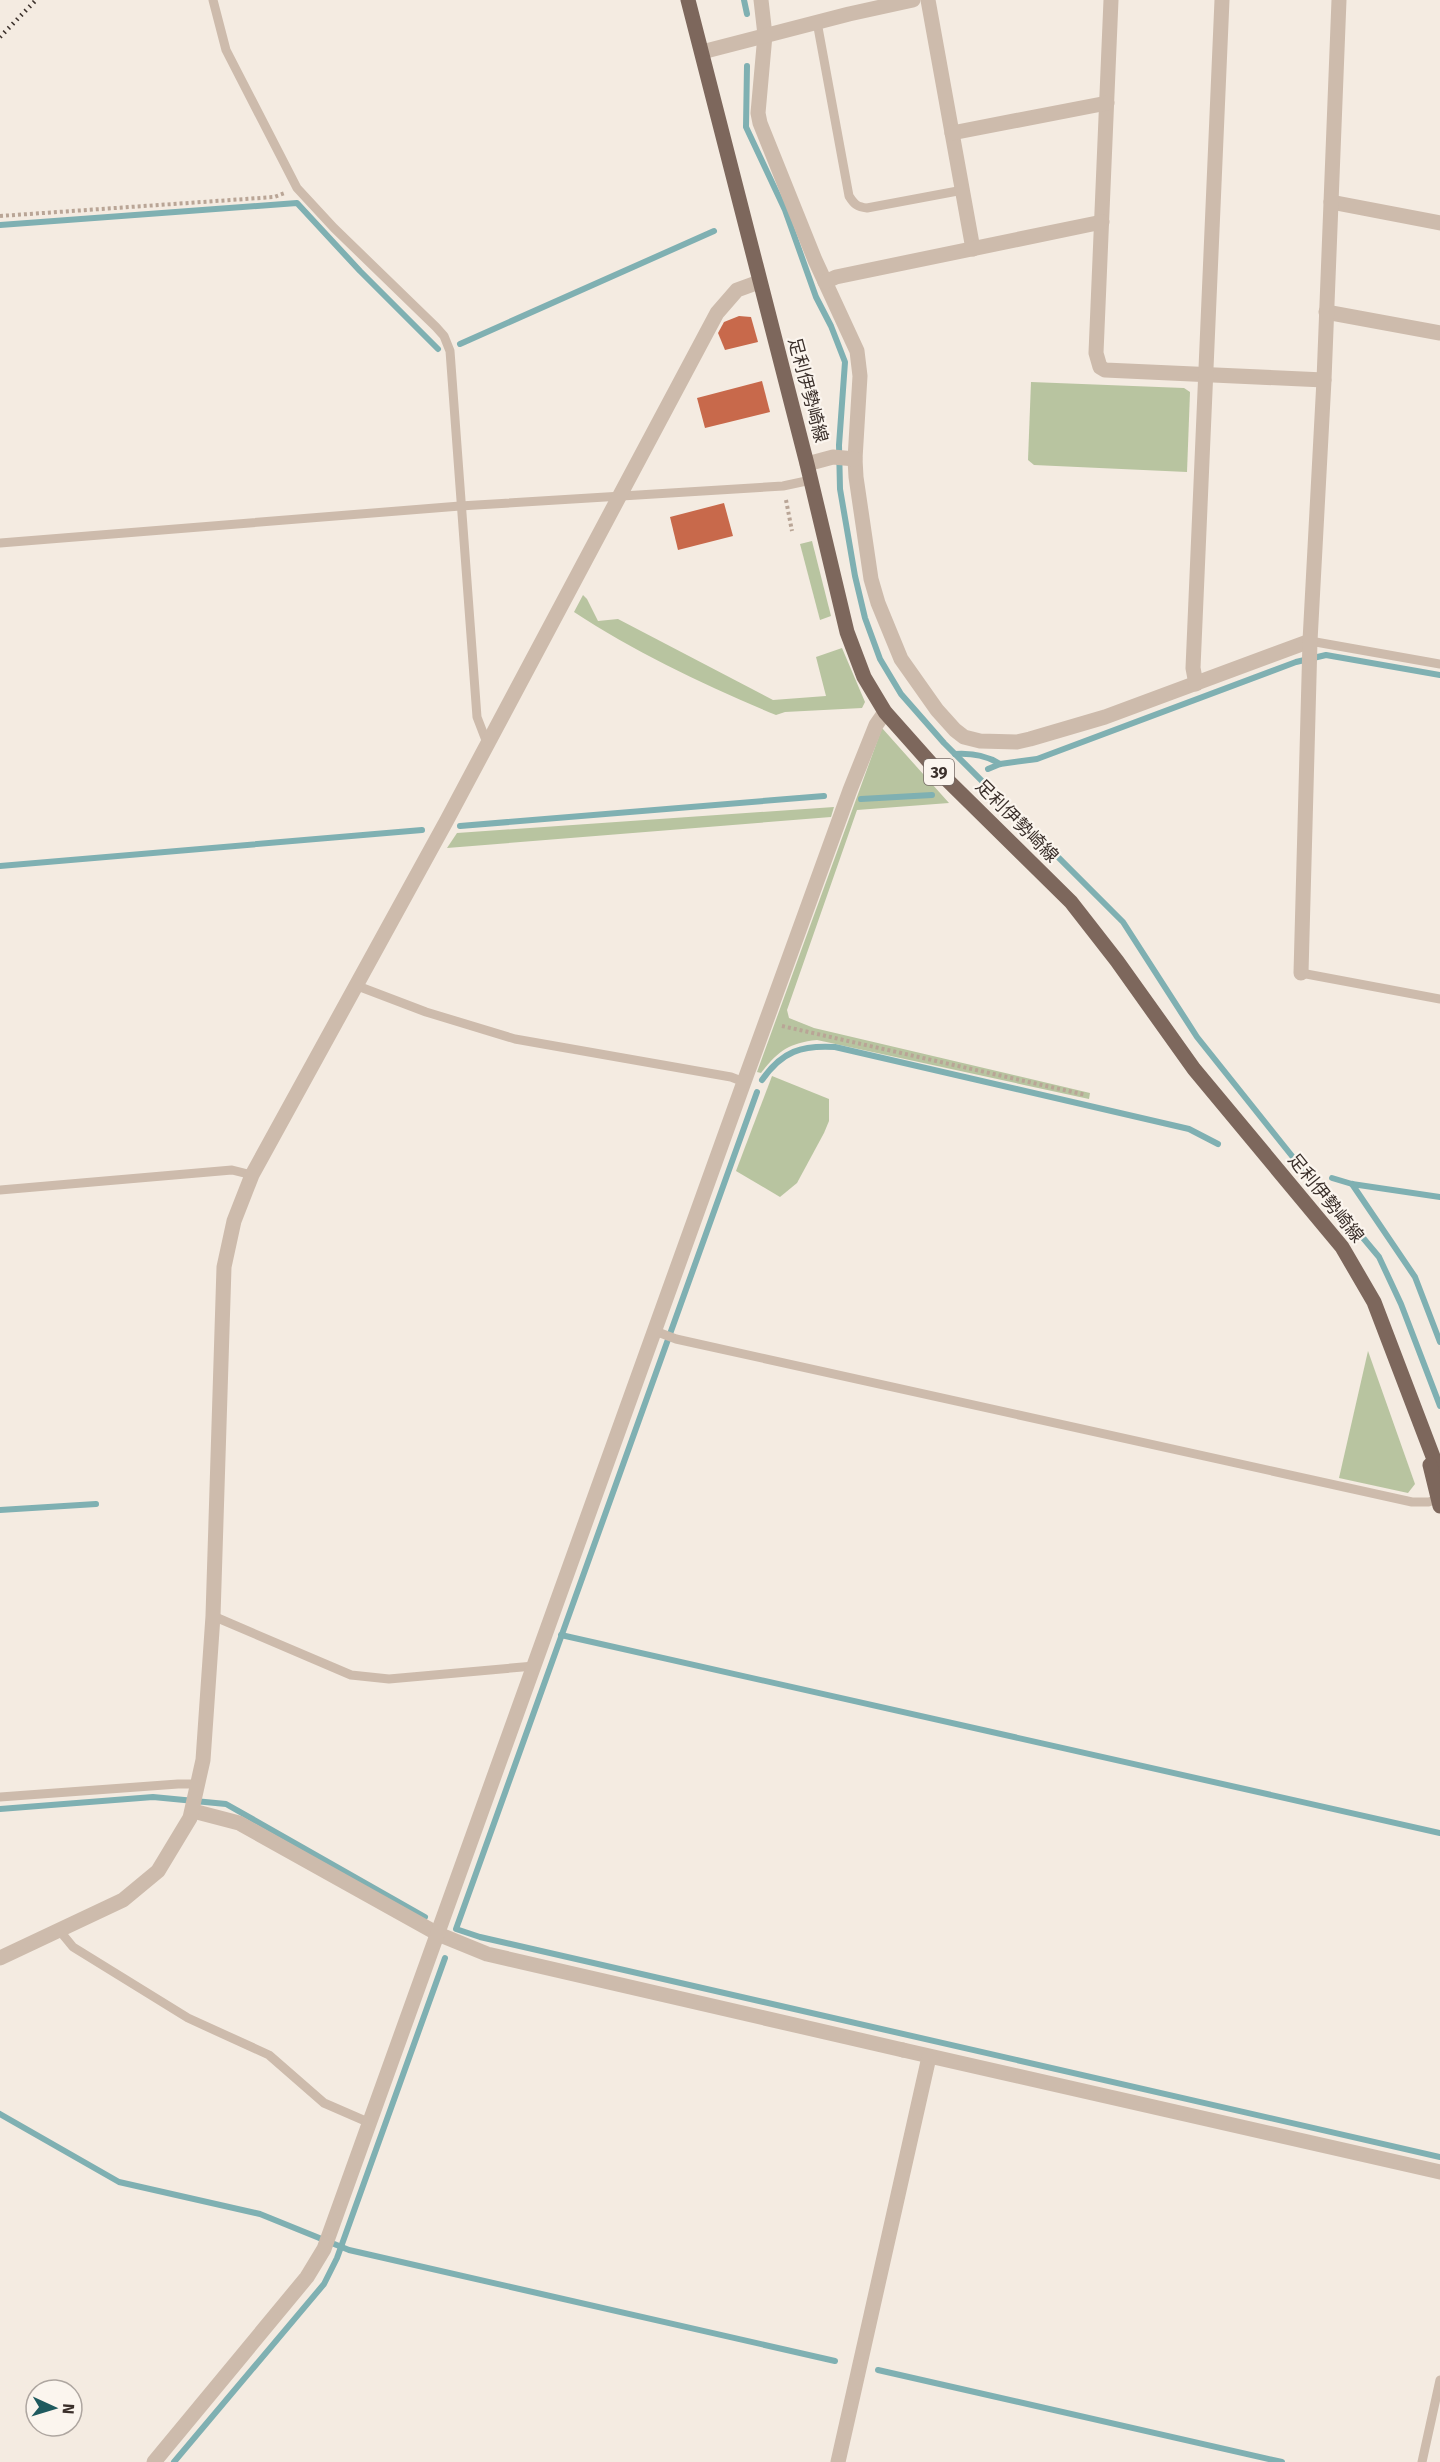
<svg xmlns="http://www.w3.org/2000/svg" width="1440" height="2462" viewBox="0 0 1440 2462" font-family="'Fira Sans','Noto Sans JP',sans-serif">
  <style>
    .green { fill: #b8c4a0 }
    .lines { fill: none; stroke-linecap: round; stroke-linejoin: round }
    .stream { stroke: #7fb0b2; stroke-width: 6 }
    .building { fill: #c8694b }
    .path { stroke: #b9a596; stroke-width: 4; stroke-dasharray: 3 3; stroke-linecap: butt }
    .service { stroke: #cdbbac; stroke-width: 9 }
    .minor { stroke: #cdbbac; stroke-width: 15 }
    .tertiary { stroke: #cdbbac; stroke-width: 15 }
    .primary { stroke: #7d675c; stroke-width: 15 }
    .rail { stroke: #3b302b; stroke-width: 4.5; stroke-dasharray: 1.5 4.5; stroke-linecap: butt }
    .labels { text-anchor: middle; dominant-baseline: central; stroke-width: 4.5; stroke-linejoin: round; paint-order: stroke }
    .shield { fill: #fbf5ee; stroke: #756b66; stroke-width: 1.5 }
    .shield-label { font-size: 16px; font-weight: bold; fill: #3b302b }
    .street-label { font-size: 18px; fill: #3b302b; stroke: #fbf5ee }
  </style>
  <rect width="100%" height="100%" fill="#f4ebe1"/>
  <g class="green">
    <polygon points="1031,382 1184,388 1190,392 1187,472 1034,465 1028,460"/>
    <polygon points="812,541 831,616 820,620 800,544"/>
    <path d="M583,595L587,599L598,621L618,619L773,700L826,696L816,657L842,648L865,702L862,708L785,712L776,715C708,687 635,652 574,612Z"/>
    <path d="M882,728L949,803L857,810L787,1010L789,1018L814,1028L1090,1093L1089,1099L817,1040C789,1043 778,1051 761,1073L757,1072Z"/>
    <polygon points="834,807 831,817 447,848 457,833"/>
    <polygon points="772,1076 829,1099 829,1121 824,1133 797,1183 780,1197 736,1171"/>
    <polygon points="1368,1351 1415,1484 1408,1493 1339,1478"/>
  </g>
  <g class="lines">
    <g class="stream">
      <polyline points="744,0 747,14"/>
      <polyline points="747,66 746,127 785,210 816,297 831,326 845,362 839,445 840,489 855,576 865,618 880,659 901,694 944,743 1123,922 1197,1037 1296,1161 1318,1184 1379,1257 1401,1304 1440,1406"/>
      <polyline points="0,225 297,203 360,271 438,349"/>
      <polyline points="460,344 714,231"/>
      <path d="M955,754C971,753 986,755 1000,764"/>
      <polyline points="988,769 1000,764 1037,759 1296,662 1326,655 1440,675"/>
      <polyline points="861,799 932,795"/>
      <polyline points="460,826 824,796"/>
      <polyline points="0,866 422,830"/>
      <path d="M762,1080C782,1051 802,1045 835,1047L1189,1129L1218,1144"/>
      <polyline points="757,1092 456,1929 480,1937 1440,2157"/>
      <polyline points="1332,1178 1352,1184 1440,1197"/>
      <polyline points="1352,1184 1415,1277 1440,1342"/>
      <polyline points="0,1510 96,1504"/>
      <polyline points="561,1635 1440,1833"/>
      <polyline points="0,1809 153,1797 226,1804 425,1917"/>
      <polyline points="0,2114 119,2182 260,2214 349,2250 835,2361"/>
      <polyline points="878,2370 1282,2462"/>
      <polyline points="174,2462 324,2284 337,2258 445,1958"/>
    </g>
  </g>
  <g class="building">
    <polygon points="739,316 751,317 758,342 725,350 718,333 724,322"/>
    <polygon points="762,381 770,412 705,428 697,398"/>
    <polygon points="724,503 733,536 678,550 670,517"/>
  </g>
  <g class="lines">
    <g class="path">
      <polyline points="0,216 274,197 285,193"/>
      <polyline points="786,500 792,531"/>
      <polyline points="782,1026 1086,1095"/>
    </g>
    <g class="service">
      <polyline points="213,0 226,50 297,188 334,228 436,327 444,336 450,351 477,717 487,743"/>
      <path d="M817,22L849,196C854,204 857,207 867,208L963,190"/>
      <polyline points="0,543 460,506 783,486 811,480"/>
      <polyline points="1310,641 1440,664"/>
      <polyline points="1301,973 1440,999"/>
      <polyline points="355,985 426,1012 515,1039 731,1077 744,1082"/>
      <polyline points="0,1190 232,1170 252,1175"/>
      <polyline points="655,1331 676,1339 1412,1502 1429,1502 1438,1498"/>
      <polyline points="213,1616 351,1675 389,1679 534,1666"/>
      <polyline points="0,1797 178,1784 199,1784"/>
      <polyline points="59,1930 73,1947 188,2018 269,2055 324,2103 370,2123"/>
      <polyline points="1422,2462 1440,2380"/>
    </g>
    <g class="minor">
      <polyline points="761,0 765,35 758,113 760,123 815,260 857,351 860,376 855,459 856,477 871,579 878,603 901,659 937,710 955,730 964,737 980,741 1017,742 1030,739 1105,717 1310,641"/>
      <polyline points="928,0 973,249"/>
      <polyline points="1111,0 1096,353 1100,367 1105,370 1324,380"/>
      <polyline points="952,133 1107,103"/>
      <polyline points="1331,202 1440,223"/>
      <polyline points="825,282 836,277 1102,222"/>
      <polyline points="1326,312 1440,333"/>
      <polyline points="807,464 833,457 855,459"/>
      <polyline points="1196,684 1193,668 1222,0"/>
      <polyline points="1301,973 1310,641 1324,380 1339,0"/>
      <polyline points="193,1811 239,1823 438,1934 487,1954 903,2050"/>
      <polyline points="154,2462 307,2277 324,2249 744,1082 850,790 876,725 885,712"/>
    </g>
    <g class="tertiary">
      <polyline points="702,52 849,14 913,0"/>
      <polyline points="0,1958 123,1900 158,1871 190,1818 203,1760 213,1616 224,1267 234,1221 252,1175 447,820 717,313 737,290 759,282"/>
      <polyline points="903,2050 1440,2172"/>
      <polyline points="838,2462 929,2057"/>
    </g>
    <g class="primary">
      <polyline points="688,0 807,464 847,632 864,677 885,712 933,766 1071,902 1117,961 1194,1069 1342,1247 1374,1302 1440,1475"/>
      <polyline points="1430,1465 1440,1506"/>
    </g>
    <polyline class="rail" points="0,37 36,0"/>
  </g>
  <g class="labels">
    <rect class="shield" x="924" y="759" width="30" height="26" rx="4.5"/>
    <g class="shield-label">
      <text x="939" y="772">39</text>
    </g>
    <g class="street-label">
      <text transform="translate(808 390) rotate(75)">足利伊勢崎線</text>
      <text transform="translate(1017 821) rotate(45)">足利伊勢崎線</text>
      <text transform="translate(1326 1198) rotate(51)">足利伊勢崎線</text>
    </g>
  </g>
  <g transform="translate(54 2408) rotate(94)"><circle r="28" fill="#fbf5ee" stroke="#aea6a0" stroke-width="1.5"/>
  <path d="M0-4.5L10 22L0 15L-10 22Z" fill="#1f5a5e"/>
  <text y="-9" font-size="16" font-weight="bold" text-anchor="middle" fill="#3b302b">N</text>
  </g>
</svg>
